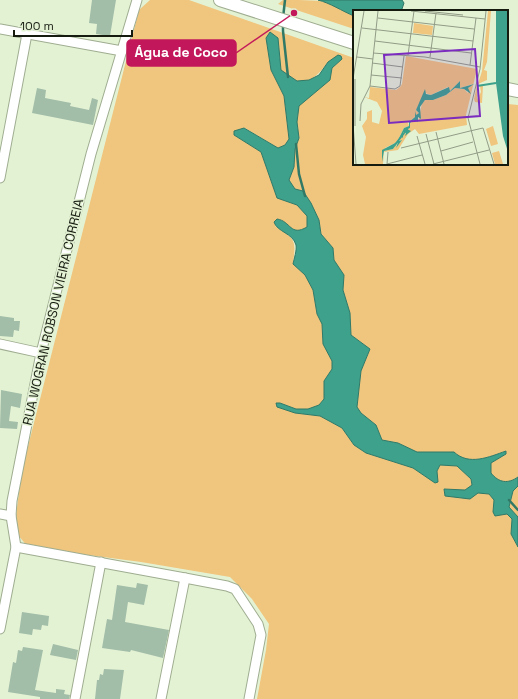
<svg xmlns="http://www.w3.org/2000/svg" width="518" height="699" viewBox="0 0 518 699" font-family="'Space Grotesk',sans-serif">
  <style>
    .green { fill: #f0c57d }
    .water { fill: #3da18c; stroke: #317967 }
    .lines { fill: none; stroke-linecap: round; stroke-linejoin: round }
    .stream { stroke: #317967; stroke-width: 2.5 }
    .building { fill: #a2bda8 }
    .street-casing { stroke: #9fad90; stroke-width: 11 }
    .secondary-casing { stroke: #9fad90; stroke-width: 14 }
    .street { stroke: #fff; stroke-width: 9 }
    .secondary { stroke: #fff; stroke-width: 12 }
    .labels { text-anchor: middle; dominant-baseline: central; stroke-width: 3; stroke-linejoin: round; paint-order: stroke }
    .street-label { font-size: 13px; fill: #161b10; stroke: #e4f2d4 }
    .inset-river { fill: none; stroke: #3da18c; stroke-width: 2 }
    .inset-road { fill: none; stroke: #929c86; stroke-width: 1 }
    .view { fill: #7b2cbf; fill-opacity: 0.15; stroke: #7b2cbf; stroke-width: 2 }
    .inset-edge { fill: none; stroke: #161b10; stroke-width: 2 }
    .leader { fill: none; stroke: #c2185b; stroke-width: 1.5 }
    .callout-dot { fill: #c2185b; stroke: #e4f2d4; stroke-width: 1.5 }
    .callout { fill: #c2185b; stroke: #c2185b; stroke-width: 1.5 }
    .callout-label { font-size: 14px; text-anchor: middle; font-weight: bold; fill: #fff }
  </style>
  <rect width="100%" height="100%" fill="#e4f2d4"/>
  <g class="green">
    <path d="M150,0H189L354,58V164H507V104L518,105V477C507,484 500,484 491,474V463L506,454V451C489,457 469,466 454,452H417L398,443L382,440L376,425L361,413L357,407L361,371L370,349L351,335L350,313L343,290L344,275L334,260L333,248L321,234L319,220L311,203L303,191L295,189L289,180L294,167L295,149L299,138L297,122L299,105L330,80L332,68L342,59L328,62C321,71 311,85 297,81C292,80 285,73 281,70L278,38H266L271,70L284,96L289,139L285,145L278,148L245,128L234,132V135L261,152L277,198L297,205L307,216V227C295,234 291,228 281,220L275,226C296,240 296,239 293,264L305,275L313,290L317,314L322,324L323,344L332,361V369L324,381V399L319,405L308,409H296L280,403L295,413L320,416L342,428L354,445L366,453L413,468L435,483L438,482L437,471L440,465L457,466L471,479L472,485L465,490L444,489L445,496L478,493L489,494L494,500L493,512L507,514L512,519L511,534L518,547V699H257L266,650L269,624L252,599L230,577L141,562L28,547L18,535L16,515L22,470L139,10Z"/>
    <path d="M283,0C294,0 316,0 326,2C335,6 344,12 354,16V29L278,4Z"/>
    <polygon points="518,486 518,517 509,507 513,491"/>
  </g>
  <g class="water">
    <path d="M318,0H402L404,3L402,9L399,11H354V16C342,11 330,3 318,0Z"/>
    <path d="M270,32L278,38L281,70L297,81L309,80L319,75L328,62L338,55L341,56L342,59L332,68L330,80L299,106L297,122L299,138L295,149L294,167L289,180L295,189L303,191L311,203L319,220L321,234L333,248L334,260L344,275L343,290L350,313L351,335L370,349L361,371L357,407L361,413L376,425L382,440L398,443L417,452H454C469,466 489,457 506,451V454L491,463V473C499,483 508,484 518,477V486L513,491L509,507L518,517V547L511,534L512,519L507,514L495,516L493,512L494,500L489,494L478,493L470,499L445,496L444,489L465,490L472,485L471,479L457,466L440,465L437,471L438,482L435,483L413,468L366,453L354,445L342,428L320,416L295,413L277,407L276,403H280L296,409H308L319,405L324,399V381L332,369V361L323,344L322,324L317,314L313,290L305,275L293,264C294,259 297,250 296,245C293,233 277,232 274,222L277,219C291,221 290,237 307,227V216L297,205L277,198L261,152L234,135V131L244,128L278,148L285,145L289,139L284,96L271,70L266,38Z"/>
  </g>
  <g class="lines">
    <g class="stream">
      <polyline points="283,18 285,0"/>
      <polyline points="283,25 283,31 288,77"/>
      <polyline points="296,144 299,174 305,196"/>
      <polyline points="509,500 518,510"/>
    </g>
  </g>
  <g class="building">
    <polygon points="92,0 116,0 110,36 96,34 97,24 89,23"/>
    <polygon points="37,88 46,90 45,98 71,103 70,106 89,110 92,98 98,100 93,125 32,113"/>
    <polygon points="0,316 14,318 14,321 20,321 19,331 14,330 13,337 0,336"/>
    <polygon points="1,390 22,394 20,408 11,406 9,421 18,422 17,429 0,428"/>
    <polygon points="137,583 148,585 144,605 128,602 125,622 169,630 163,658 131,650 130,652 102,648 107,619 112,620 117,585 136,588"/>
    <polygon points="22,612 49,616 48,626 42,625 41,630 33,629 32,635 19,633"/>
    <polygon points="53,644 78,650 76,660 50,655"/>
    <polygon points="23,647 43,650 35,690 56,693 56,689 65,690 64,694 70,695 69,699 40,699 40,697 8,692 13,662 16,663 18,650 22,651"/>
    <polygon points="104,669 124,670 120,699 95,699 97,680 99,680 100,674 103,675"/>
  </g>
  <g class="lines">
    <defs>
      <g id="street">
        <polyline points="0,29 122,51"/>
        <polyline points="0,178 27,34"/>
        <polyline points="0,344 41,353"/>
        <polyline points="0,514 11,516"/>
        <polyline points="16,547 185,578 227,586 235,589 258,624 261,635 249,699"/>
        <polyline points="0,629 16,547 11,516 12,501 41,353 91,154 137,0"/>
        <polyline points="75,699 101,562"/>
        <polyline points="161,699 185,578"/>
      </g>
      <g id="secondary">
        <polyline points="220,0 354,43"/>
        <polyline points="507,89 518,91"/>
      </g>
    </defs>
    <use href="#street" class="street-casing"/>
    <use href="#secondary" class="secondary-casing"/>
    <use href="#street" class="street"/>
    <use href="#secondary" class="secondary"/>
  </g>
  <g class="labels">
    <g class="street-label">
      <text transform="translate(53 312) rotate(-77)">RUA WOGRAN ROBSON VIEIRA CORREIA</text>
    </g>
  </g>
  <g transform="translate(353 10)">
    <rect width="155" height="155" fill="#e4f2d4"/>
    <path d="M135,1H138L134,52L131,60L134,61V70L125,74L129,61ZM61,13L80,16L79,25L60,23ZM53,46L124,59L113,105L114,115L66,124L62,119L55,124L45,140L31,142L30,154H12L10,145L13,127L9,116L14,109V102L19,100V112L26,114L29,101L24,92L11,87L16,88L17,77L43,80L47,77L49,74ZM107,71V78L120,74L115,78V83L111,79L102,78L93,85L80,90H72L69,93L65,112L61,110L57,113L54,124L50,122L46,129L48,131L43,137L45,132L40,139L31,141L29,152L32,138L44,132L51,118L56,116L55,113L66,103L63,100L72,83L78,85L95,77L97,81ZM124,75V90L128,82L127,76H130L129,93L122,92L121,89ZM140,116L145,134L138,136L133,119ZM146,141L150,154H142L139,143Z" fill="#f0c57d" fill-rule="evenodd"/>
    <path d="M143,1H155V142L150,126L143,73ZM107,71V78L121,74L115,78L118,84L111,79L102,78L93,85L80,90H72L67,97L68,109L65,107V112L61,110L57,113V118L54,119L58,121L52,126L53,123L50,122V128L48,126L46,131L49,130L43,138L45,132L40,139L31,141L29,152V140L44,132L51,118L56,116V112L62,107V101L63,105L66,103L63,100L72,79L73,84L78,85L96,77L97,81Z" fill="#3da18c"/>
    <path class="inset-river" d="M124,76L143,73M41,136L55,118"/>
    <path class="inset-road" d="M58,1L132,9M72,1L110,5M25,8L121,19M9,18L120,31M22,31L118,43M20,43L72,47L127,57M55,45L61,1M4,47L20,49M77,47L83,3M19,53L50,57M117,55L123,8M18,65L49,68M0,69L11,1M2,69V116M17,76L42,79L47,76L51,46M7,111L8,94L17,76L25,1M0,114L3,154M117,121L130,118L141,154M83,122L91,154M73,124L81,154M64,126L72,154M48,138L117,121M88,141L120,132M34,154L69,145M34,154L35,142M80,154L136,140M127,154L115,108L127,59L133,1"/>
    <path class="view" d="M122,39L127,106L36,113L31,45Z"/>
    <rect width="155" height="155" class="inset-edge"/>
  </g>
  <path class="leader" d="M294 13L236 53"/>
  <circle class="callout-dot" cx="294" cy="13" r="4"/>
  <rect class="callout" x="127" y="40" width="109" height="26" rx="4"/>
  <g class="callout-label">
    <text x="181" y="57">Água de Coco</text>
  </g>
  <path d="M14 30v6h118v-6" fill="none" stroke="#161b10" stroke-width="2"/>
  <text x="20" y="30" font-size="12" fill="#161b10" stroke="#e4f2d4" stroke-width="3" paint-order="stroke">100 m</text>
</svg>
